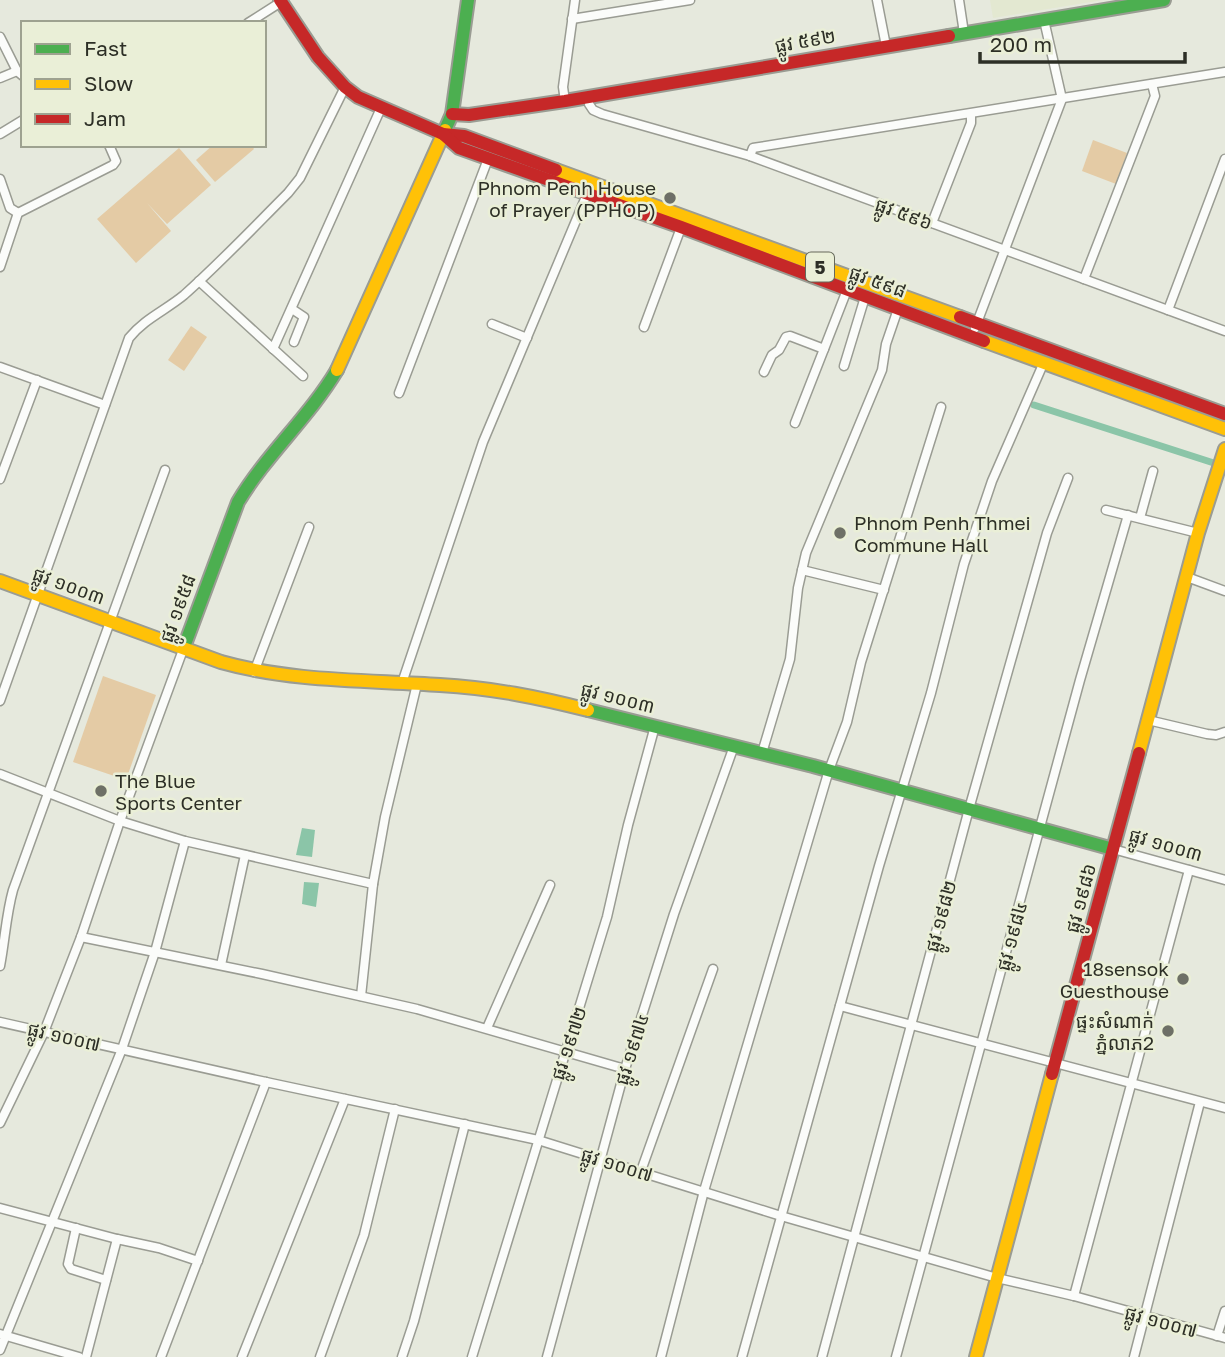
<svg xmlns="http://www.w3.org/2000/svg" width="1225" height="1357" viewBox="0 0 1225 1357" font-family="'Golos Text','Noto Sans Khmer',sans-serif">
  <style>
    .built { fill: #e3e8d1 }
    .green { fill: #e4cba5 }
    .water { fill: #8bc5a8 }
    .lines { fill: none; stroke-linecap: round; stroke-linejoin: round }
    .canal { stroke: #8bc5a8; stroke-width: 7 }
    .street-casing { stroke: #9a9c93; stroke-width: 11 }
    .fast-casing { stroke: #9a9c93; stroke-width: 16 }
    .slow-casing { stroke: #9a9c93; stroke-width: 16 }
    .jam-casing { stroke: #9a9c93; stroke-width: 16 }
    .street { stroke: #fbfcfa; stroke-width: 8 }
    .fast { stroke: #4caf50; stroke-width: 12 }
    .slow { stroke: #ffc107; stroke-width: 12 }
    .jam { stroke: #c62828; stroke-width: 12 }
    .poi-dot { fill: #6e7066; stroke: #eaefd7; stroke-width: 2.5 }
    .labels { text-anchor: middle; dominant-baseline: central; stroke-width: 5; stroke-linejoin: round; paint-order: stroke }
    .shield { fill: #eaefd7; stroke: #66695b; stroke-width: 2 }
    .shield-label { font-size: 18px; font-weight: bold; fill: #2d2f26 }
    .street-label { font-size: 19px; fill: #2d2f26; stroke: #eaefd7 }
    .poi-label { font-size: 19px; fill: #2d2f26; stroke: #eaefd7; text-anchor: end }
  </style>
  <rect width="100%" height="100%" fill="#e6e9dd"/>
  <polygon class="built" points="990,0 1103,0 993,18"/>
  <g class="green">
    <polygon points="1093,140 1127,153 1116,184 1082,171"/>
    <polygon points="213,145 251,145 254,149 215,182 196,160"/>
    <polygon points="179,148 211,185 167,224 147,203 171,231 136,263 97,219"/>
    <polygon points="191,326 207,337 184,371 168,360"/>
    <polygon points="103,676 156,695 126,780 73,762"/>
  </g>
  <g class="water">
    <polygon points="302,828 315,830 312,857 296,855"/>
    <polygon points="304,882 319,883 316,907 302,904"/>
  </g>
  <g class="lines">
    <polyline class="canal" points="1034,405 1220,465"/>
    <defs>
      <g id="street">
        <polyline points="877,0 886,46"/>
        <polyline points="959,0 964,33"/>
        <polyline points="572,19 690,0"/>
        <polyline points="248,23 281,2"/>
        <polyline points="0,37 17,71 23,76"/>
        <polyline points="0,78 17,71"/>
        <polyline points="589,96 589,104 593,110 602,114 750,156 1225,331"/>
        <polyline points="565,101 563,87 575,0"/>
        <polyline points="0,134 23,120"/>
        <polyline points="750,156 753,148 1225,72"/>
        <polyline points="0,179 10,208 18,213"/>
        <polyline points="932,223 971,123 971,114"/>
        <polyline points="0,267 18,213 113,165 116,161 109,145"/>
        <polyline points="1084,279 1155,96 1152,84"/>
        <polyline points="199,281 303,376"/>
        <polyline points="292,309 304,317 294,342"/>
        <polyline points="1168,310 1225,159"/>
        <polyline points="492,324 527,338"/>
        <polyline points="644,327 682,225"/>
        <polyline points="975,328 1062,99 1044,20"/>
        <polyline points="273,349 381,108"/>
        <polyline points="844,366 865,297"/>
        <polyline points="0,367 105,405"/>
        <polyline points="764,372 772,355 779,350 786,337 790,336 824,349 847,290"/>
        <polyline points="399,393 488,159"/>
        <polyline points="795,423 824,349"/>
        <polyline points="0,479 37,380"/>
        <polyline points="1106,510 1198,533"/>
        <polyline points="1140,518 1153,471"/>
        <polyline points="802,570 884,590"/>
        <polyline points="1187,577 1225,591"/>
        <polyline points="254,672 309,527"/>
        <polyline points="402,683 483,442 588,192"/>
        <path d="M0,701L129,338C144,319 166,310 184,295C220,263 254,227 288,193L300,178L345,87"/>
        <polyline points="1148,720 1207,734 1216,735 1225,732"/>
        <polyline points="762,753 790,659 798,588 806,553 882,370 886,344 898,309"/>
        <polyline points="0,774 120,821 185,841 373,884"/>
        <polyline points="1113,849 1225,880"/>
        <polyline points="81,937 262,974 417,1009 625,1069"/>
        <polyline points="221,965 245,855"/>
        <path d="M0,966C5,940 6,915 13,890L165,470"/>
        <polyline points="361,996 373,884 385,817 417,684"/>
        <polyline points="840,1006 1225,1108"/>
        <polyline points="0,1022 266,1082 538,1140 781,1216 997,1278 1074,1296 1225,1338"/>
        <polyline points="487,1028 550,885"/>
        <polyline points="0,1123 44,1032 81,937 120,821 184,647"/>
        <polyline points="641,1171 713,969"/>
        <polyline points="0,1208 117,1239 159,1248 198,1261"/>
        <polyline points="76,1228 68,1264 71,1269 106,1280"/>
        <polyline points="1074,1296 1189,870"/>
        <polyline points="0,1334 79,1357"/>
        <polyline points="1217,1336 1225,1311"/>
        <polyline points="0,1350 122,1049 155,952 185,841"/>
        <polyline points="86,1357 117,1239"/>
        <polyline points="161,1357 266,1082"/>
        <polyline points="242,1357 345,1099"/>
        <polyline points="320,1357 364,1235 395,1109"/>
        <polyline points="402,1357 414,1321 465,1124"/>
        <polyline points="472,1357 607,917 628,825 655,726"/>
        <polyline points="547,1357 625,1069 674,914 734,746"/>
        <polyline points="661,1357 704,1191 829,770 847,722 861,662 941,407"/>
        <polyline points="742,1357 879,866 931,693 964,564 992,481 1044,362"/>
        <polyline points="822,1357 969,809 1047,533 1068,478"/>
        <polyline points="896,1357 1080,680 1128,515"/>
        <polyline points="1134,1357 1200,1102"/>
      </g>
      <g id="fast">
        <polyline points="949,36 1164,0"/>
        <polyline points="445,130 452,114 468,0"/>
        <path d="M184,647L238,502C266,455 309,417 337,370"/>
        <polyline points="588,710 813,766 1113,849"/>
      </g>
      <g id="slow">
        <polyline points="556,170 960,317"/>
        <polyline points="984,341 1225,429"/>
        <polyline points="337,370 445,130"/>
        <path d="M0,581L221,662C292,682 367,680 440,685C492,688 537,697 588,710"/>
        <polyline points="1139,753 1198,533 1225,449"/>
        <polyline points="976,1357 1052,1074"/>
      </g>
      <g id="jam">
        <polyline points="280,0 318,57 345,87 358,97 443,134 464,136 556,170"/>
        <polyline points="452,114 469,115 565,101 949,36"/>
        <polyline points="443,134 459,148 681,227 984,341"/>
        <polyline points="960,317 1225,414"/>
        <polyline points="1052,1074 1139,753"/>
      </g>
    </defs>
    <use href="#street" class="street-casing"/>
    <use href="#fast" class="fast-casing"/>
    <use href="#slow" class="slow-casing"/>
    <use href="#jam" class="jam-casing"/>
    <use href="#street" class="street"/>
    <use href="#fast" class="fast"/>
    <use href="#slow" class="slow"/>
    <use href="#jam" class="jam"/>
  </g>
  <g class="poi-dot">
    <circle cx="670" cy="198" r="7"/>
    <circle cx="840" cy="533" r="7"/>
    <circle cx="101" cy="791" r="7"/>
    <circle cx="1183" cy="979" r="7"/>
    <circle cx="1168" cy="1031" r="7"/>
  </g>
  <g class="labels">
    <rect class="shield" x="806" y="252.5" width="28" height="29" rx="5"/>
    <g class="shield-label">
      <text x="820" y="267">5</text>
    </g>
    <g class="street-label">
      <text transform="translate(805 40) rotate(-10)">ផ្លូវ ៥៩២</text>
      <text transform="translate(904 213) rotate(20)">ផ្លូវ ៥៩៦</text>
      <text transform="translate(878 281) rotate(20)">ផ្លូវ ៥៩៨</text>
      <text transform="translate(69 585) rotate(20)">ផ្លូវ ១០០៣</text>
      <text transform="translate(177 608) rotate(-70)">ផ្លូវ ១៩៥៨</text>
      <text transform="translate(618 697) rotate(14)">ផ្លូវ ១០០៣</text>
      <text transform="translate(1166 844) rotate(16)">ផ្លូវ ១០០៣</text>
      <text transform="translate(1080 898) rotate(-75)">ផ្លូវ ១៩៨៦</text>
      <text transform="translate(940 916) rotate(-75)">ផ្លូវ ១៩៨២</text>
      <text transform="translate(1011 936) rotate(-75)">ផ្លូវ ១៩៨៤</text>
      <text transform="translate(64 1036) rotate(13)">ផ្លូវ ១០០៧</text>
      <text transform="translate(568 1043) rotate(-72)">ផ្លូវ ១៩៧២</text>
      <text transform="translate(631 1049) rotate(-73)">ផ្លូវ ១៩៧៤</text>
      <text transform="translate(617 1164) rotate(17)">ផ្លូវ ១០០៧</text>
      <text transform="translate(1161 1321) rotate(15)">ផ្លូវ ១០០៧</text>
    </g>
    <g class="poi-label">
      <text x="656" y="187">Phnom Penh House<tspan x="656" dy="22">of Prayer (PPHOP)</tspan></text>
      <text x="854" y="522" text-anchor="start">Phnom Penh Thmei<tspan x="854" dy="22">Commune Hall</tspan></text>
      <text x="115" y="780" text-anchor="start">The Blue<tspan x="115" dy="22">Sports Center</tspan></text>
      <text x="1169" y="968">18sensok<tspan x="1169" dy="22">Guesthouse</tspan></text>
      <text x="1154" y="1020">ផ្ទះសំណាក់<tspan x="1154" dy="22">ភ្នំលាភ2</tspan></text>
    </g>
  </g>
  <rect x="21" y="21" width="245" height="126" fill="#eaefd7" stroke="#9ea290" stroke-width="2"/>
  <rect x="35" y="44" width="35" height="10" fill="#4caf50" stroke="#9ea290" stroke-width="2"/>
  <text x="84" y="56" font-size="21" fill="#2d2f26">Fast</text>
  <rect x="35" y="79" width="35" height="10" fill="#ffc107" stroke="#9ea290" stroke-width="2"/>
  <text x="84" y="91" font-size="21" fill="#2d2f26">Slow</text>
  <rect x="35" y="114" width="35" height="10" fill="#c62828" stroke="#9ea290" stroke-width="2"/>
  <text x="84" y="126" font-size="21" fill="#2d2f26">Jam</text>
  <path d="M980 52v10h205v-10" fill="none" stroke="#2d2f26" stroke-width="3.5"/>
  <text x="990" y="52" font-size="21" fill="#2d2f26" stroke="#eaefd7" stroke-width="5" paint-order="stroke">200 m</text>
</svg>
